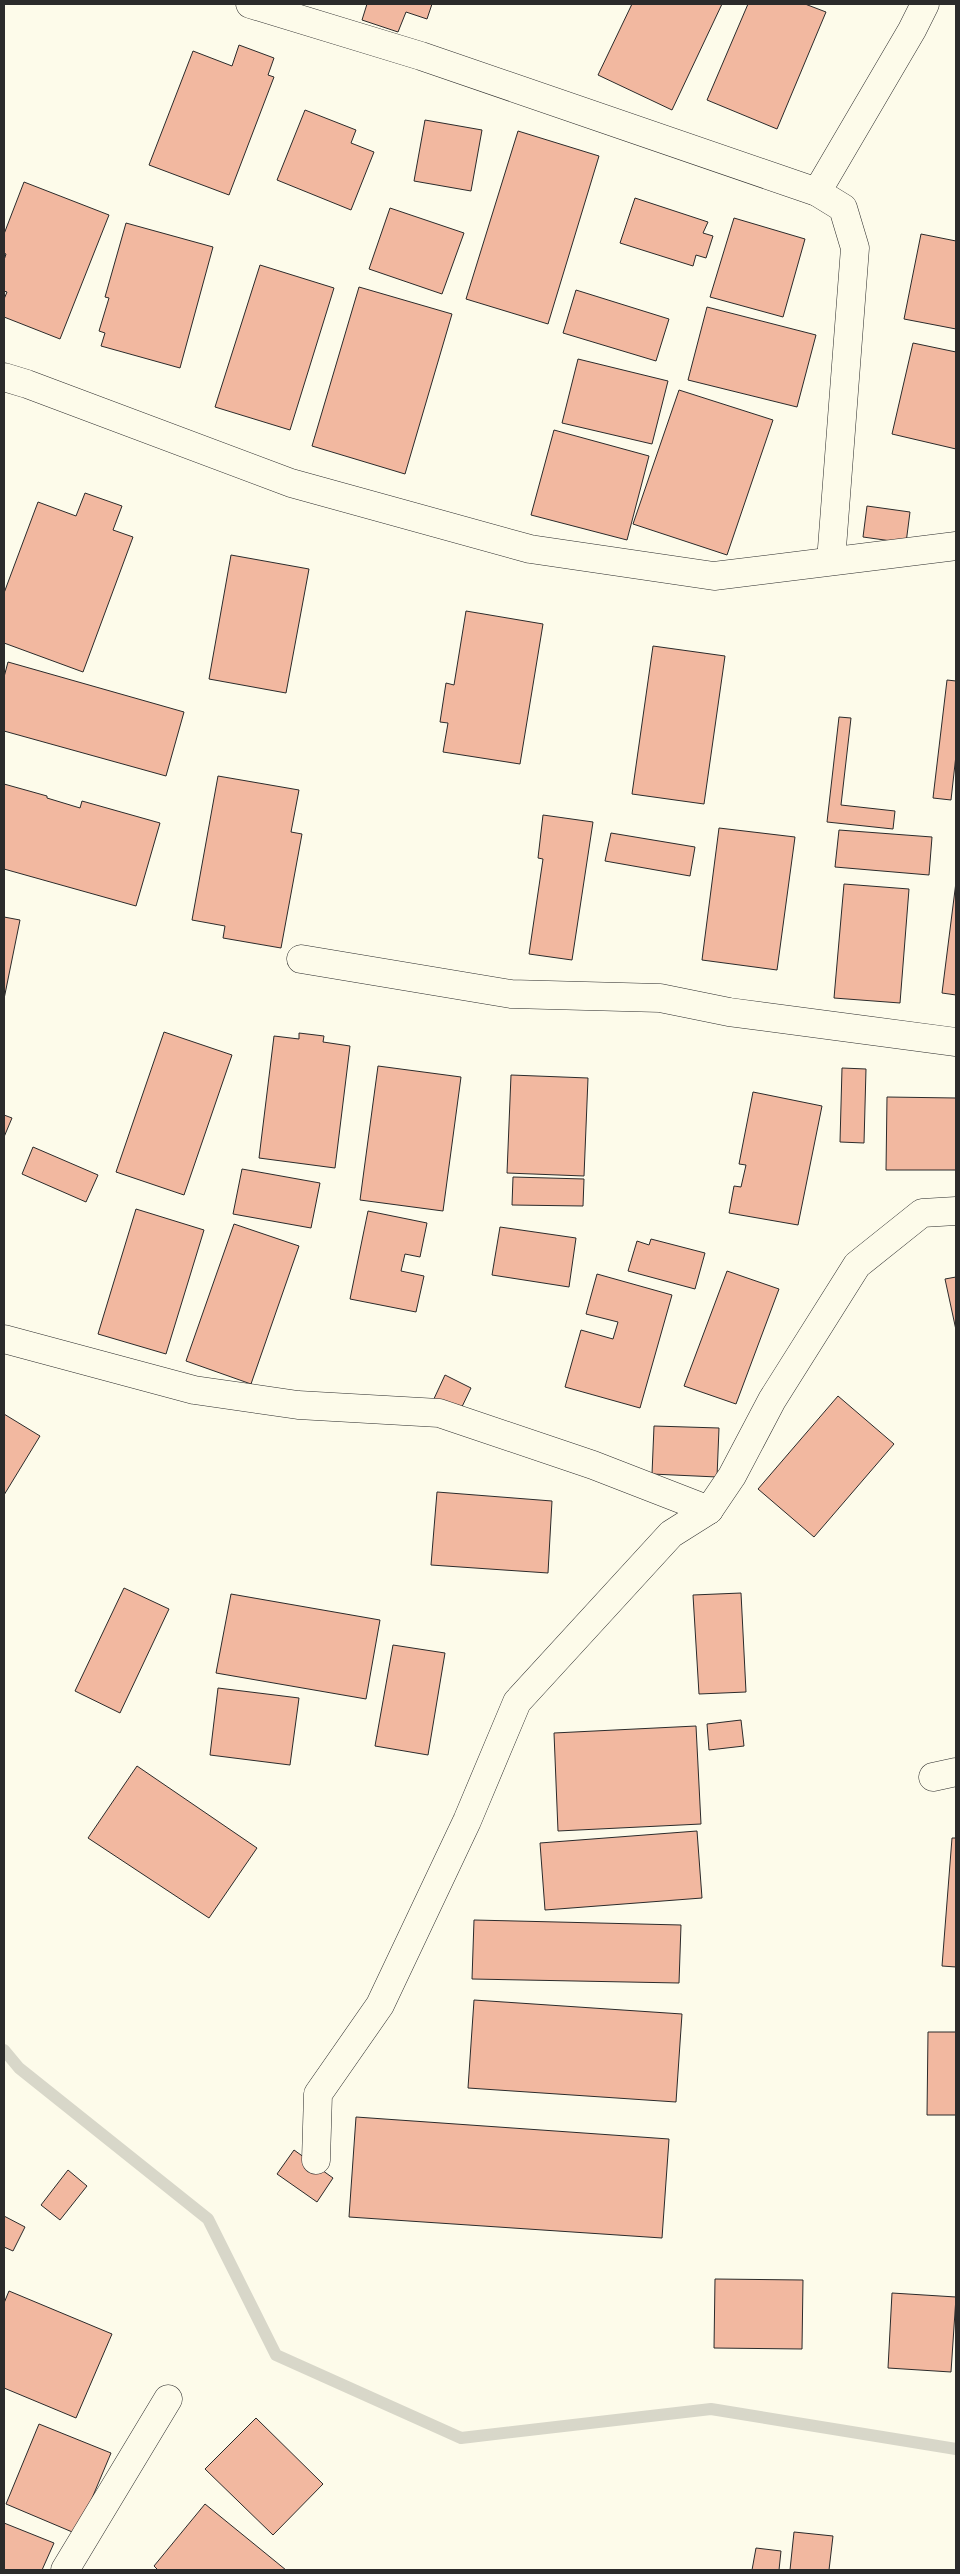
<svg xmlns="http://www.w3.org/2000/svg" width="960" height="2574" viewBox="0 0 960 2574" font-family="'Roboto Serif',serif">
  <style>
    .lines { fill: none; stroke-linecap: round; stroke-linejoin: round }
    .stream { stroke: #d8d7c9; stroke-width: 12 }
    .building { fill: #f2b8a0; stroke: #2b2b2b }
    .street-casing { stroke: #2b2b2b; stroke-width: 29 }
    .street { stroke: #fdfbea; stroke-width: 28 }
  </style>
  <rect width="100%" height="100%" fill="#fdfbea"/>
  <g class="lines">
    <polyline class="stream" points="4,2050 19,2068 208,2219 276,2355 461,2438 711,2409 956,2449"/>
  </g>
  <g class="building">
    <polygon points="367,4 432,4 427,19 406,12 398,32 362,20"/>
    <polygon points="632,4 722,4 672,110 598,75"/>
    <polygon points="748,4 805,4 826,12 777,129 707,100"/>
    <polygon points="239,45 274,58 268,75 274,77 229,195 149,165 193,51 232,66"/>
    <polygon points="305,110 356,130 351,143 374,152 351,210 277,180"/>
    <polygon points="425,120 482,130 471,191 414,181"/>
    <polygon points="518,131 599,156 548,324 466,299"/>
    <polygon points="24,182 109,215 60,339 4,317 4,299 7,292 4,291 4,260 6,254 4,253 4,234"/>
    <polygon points="635,198 708,222 703,233 713,236 706,258 696,255 693,266 620,243"/>
    <polygon points="390,208 464,233 442,294 369,269"/>
    <polygon points="734,218 805,239 783,317 710,297"/>
    <polygon points="126,223 213,247 180,368 101,346 105,333 99,331 109,298 105,297"/>
    <polygon points="921,234 956,241 956,329 904,319"/>
    <polygon points="260,265 334,288 290,430 215,407"/>
    <polygon points="359,287 452,314 405,474 312,446"/>
    <polygon points="576,290 669,319 656,361 563,333"/>
    <polygon points="707,307 816,335 797,407 688,380"/>
    <polygon points="913,343 956,352 956,449 892,434"/>
    <polygon points="578,359 668,381 652,444 562,423"/>
    <polygon points="679,390 773,420 727,555 633,524"/>
    <polygon points="554,430 649,456 627,540 531,515"/>
    <polygon points="85,493 122,506 113,530 133,537 83,672 4,643 4,593 38,502 76,516"/>
    <polygon points="867,506 910,512 906,543 863,537"/>
    <polygon points="231,555 309,569 286,693 209,679"/>
    <polygon points="466,611 543,624 520,764 443,752 448,723 440,722 446,683 454,685"/>
    <polygon points="653,646 725,656 704,804 632,794"/>
    <polygon points="8,662 184,712 166,776 4,731 4,677"/>
    <polygon points="947,680 956,681 956,755 951,800 933,798"/>
    <polygon points="839,717 851,718 841,805 895,811 893,829 827,822"/>
    <polygon points="218,776 299,790 291,832 302,834 281,948 223,938 225,926 192,920"/>
    <polygon points="4,784 47,796 47,798 80,808 82,801 160,823 136,906 4,869"/>
    <polygon points="543,815 593,822 572,960 529,954 543,859 538,858"/>
    <polygon points="719,828 795,837 777,970 702,960"/>
    <polygon points="839,830 932,837 929,875 835,867"/>
    <polygon points="611,833 695,847 690,876 605,861"/>
    <polygon points="956,882 956,995 942,993"/>
    <polygon points="844,884 909,889 900,1003 834,998"/>
    <polygon points="4,917 20,920 4,999"/>
    <polygon points="164,1032 232,1055 184,1195 116,1172"/>
    <polygon points="299,1033 324,1036 323,1042 350,1046 335,1168 259,1158 274,1036 299,1039"/>
    <polygon points="378,1066 461,1077 443,1211 360,1200"/>
    <polygon points="842,1068 866,1069 864,1143 840,1142"/>
    <polygon points="511,1075 588,1078 584,1176 507,1173"/>
    <polygon points="753,1092 822,1106 798,1225 729,1213 734,1186 741,1187 746,1165 739,1164"/>
    <polygon points="887,1097 956,1098 956,1170 886,1170"/>
    <polygon points="4,1115 12,1118 4,1137"/>
    <polygon points="33,1147 98,1175 86,1202 22,1174"/>
    <polygon points="242,1169 320,1183 311,1228 233,1214"/>
    <polygon points="513,1177 584,1179 583,1206 512,1205"/>
    <polygon points="136,1209 204,1230 166,1354 98,1334"/>
    <polygon points="368,1211 427,1223 420,1257 405,1254 401,1271 424,1276 416,1312 350,1299"/>
    <polygon points="234,1224 299,1246 251,1384 186,1361"/>
    <polygon points="500,1227 576,1238 569,1287 492,1275"/>
    <polygon points="651,1239 705,1253 695,1289 628,1271 637,1241 649,1245"/>
    <polygon points="727,1271 779,1289 736,1404 684,1386"/>
    <polygon points="597,1274 672,1295 640,1408 565,1387 581,1330 613,1339 618,1322 586,1314"/>
    <polygon points="956,1277 956,1330 945,1279"/>
    <polygon points="445,1375 471,1388 458,1415 432,1403"/>
    <polygon points="838,1396 894,1444 814,1537 758,1489"/>
    <polygon points="4,1414 40,1436 4,1495"/>
    <polygon points="654,1426 719,1428 717,1477 652,1474"/>
    <polygon points="437,1492 552,1501 548,1573 431,1565"/>
    <polygon points="124,1588 169,1609 120,1713 75,1691"/>
    <polygon points="741,1593 746,1692 699,1694 693,1595"/>
    <polygon points="231,1594 380,1620 366,1699 216,1673"/>
    <polygon points="393,1645 445,1653 428,1755 375,1746"/>
    <polygon points="218,1688 299,1698 290,1765 210,1755"/>
    <polygon points="741,1720 744,1746 709,1750 707,1724"/>
    <polygon points="696,1726 701,1824 558,1831 554,1733"/>
    <polygon points="137,1766 257,1848 209,1918 88,1838"/>
    <polygon points="697,1831 702,1898 545,1910 540,1843"/>
    <polygon points="952,1838 956,1838 956,1967 942,1966"/>
    <polygon points="474,1920 681,1925 679,1983 472,1979"/>
    <polygon points="474,2000 682,2014 676,2102 468,2088"/>
    <polygon points="928,2032 956,2032 956,2115 927,2115"/>
    <polygon points="356,2117 669,2139 662,2238 349,2217"/>
    <polygon points="294,2150 333,2178 317,2202 277,2174"/>
    <polygon points="68,2170 87,2186 60,2220 41,2205"/>
    <polygon points="4,2216 25,2227 13,2251 4,2247"/>
    <polygon points="715,2279 803,2280 802,2349 714,2348"/>
    <polygon points="9,2291 112,2334 76,2418 4,2388 4,2303"/>
    <polygon points="892,2293 956,2297 951,2372 888,2368"/>
    <polygon points="256,2418 323,2484 273,2535 205,2469"/>
    <polygon points="39,2424 111,2453 77,2534 6,2504"/>
    <polygon points="205,2504 286,2570 158,2570 154,2566"/>
    <polygon points="4,2523 54,2543 42,2570 4,2570"/>
    <polygon points="794,2532 833,2536 829,2570 790,2570"/>
    <polygon points="756,2548 781,2551 779,2570 752,2570"/>
  </g>
  <g class="lines">
    <defs>
      <g id="street">
        <polyline points="250,4 421,56 817,192 843,208 855,248 831,561"/>
        <polyline points="817,192 912,30 925,4"/>
        <polyline points="4,377 27,384 291,483 530,549 714,576 956,546"/>
        <polyline points="301,959 511,994 660,998 729,1012 956,1042"/>
        <polyline points="4,1339 194,1390 298,1405 439,1413 593,1465 709,1510"/>
        <polyline points="933,1777 956,1772"/>
        <polyline points="316,2160 318,2094 380,2005 467,1821 517,1702 671,1534 709,1510 732,1476 772,1400 857,1265 922,1213 956,1211"/>
        <polyline points="65,2570 168,2399"/>
      </g>
    </defs>
    <use href="#street" class="street-casing"/>
    <use href="#street" class="street"/>
  </g>
  <rect width="960" height="2574" fill="none" stroke="#2b2b2b" stroke-width="10"/>
</svg>
